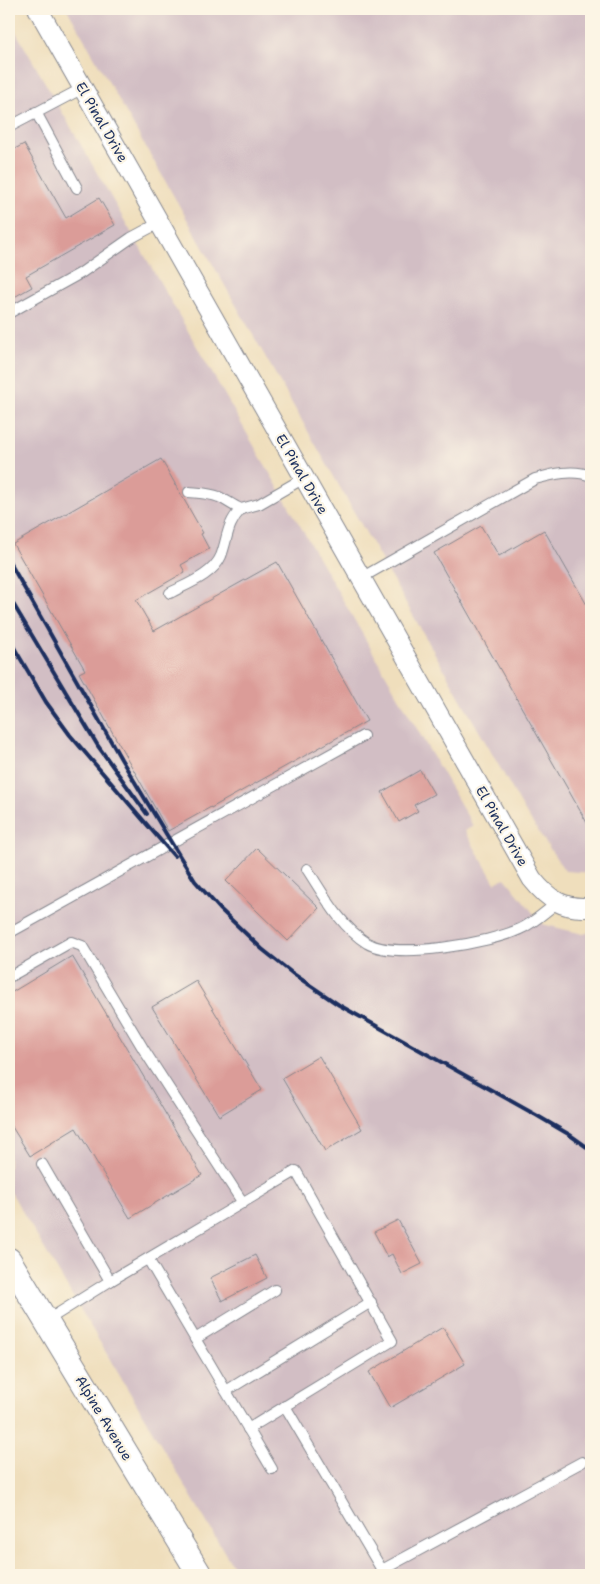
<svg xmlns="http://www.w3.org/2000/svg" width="600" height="1584" viewBox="0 0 600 1584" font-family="'Shantell Sans',sans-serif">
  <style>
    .industrial { fill: #d2bec4 }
    .building { fill: #db9c98 }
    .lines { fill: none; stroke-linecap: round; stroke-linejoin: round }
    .service-casing { stroke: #85868d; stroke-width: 12 }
    .minor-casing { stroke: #85868d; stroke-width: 21 }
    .tertiary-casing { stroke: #85868d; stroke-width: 26 }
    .service { stroke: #fff; stroke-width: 10 }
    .minor { stroke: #fff; stroke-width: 19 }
    .tertiary { stroke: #fff; stroke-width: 24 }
    .rail { stroke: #1b2f5e; stroke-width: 4 }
    .labels { text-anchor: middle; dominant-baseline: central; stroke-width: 4.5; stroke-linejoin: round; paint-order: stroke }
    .street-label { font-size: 14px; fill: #1b2f5e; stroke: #fcf5e5 }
  </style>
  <rect width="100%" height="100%" fill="#fcf5e5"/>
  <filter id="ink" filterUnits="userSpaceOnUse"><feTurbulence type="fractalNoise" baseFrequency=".02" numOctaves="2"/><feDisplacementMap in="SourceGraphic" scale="10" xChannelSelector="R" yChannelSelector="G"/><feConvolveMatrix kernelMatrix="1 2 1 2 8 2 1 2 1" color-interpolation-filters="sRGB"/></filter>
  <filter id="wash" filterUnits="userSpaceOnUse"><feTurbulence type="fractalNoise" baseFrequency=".0096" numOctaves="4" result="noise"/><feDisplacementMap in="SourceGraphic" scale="20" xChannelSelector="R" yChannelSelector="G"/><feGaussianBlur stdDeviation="1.12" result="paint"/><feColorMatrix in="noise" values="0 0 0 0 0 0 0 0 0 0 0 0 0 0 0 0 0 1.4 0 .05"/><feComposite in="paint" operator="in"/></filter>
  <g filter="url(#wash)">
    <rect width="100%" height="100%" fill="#efdebc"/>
    <g class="industrial">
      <polygon points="67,9 591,9 591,873 565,871 527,815"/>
      <polygon points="9,20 473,826 465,831 495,883 505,878 542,924 583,934 591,932 591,1575 238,1575 9,1189"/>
    </g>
    <g id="blocks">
      <g class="building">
        <polygon points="24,144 66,218 99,198 115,225 26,276 32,287 9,300 9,152"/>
        <polygon points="161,459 203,533 201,534 209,549 181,565 185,572 136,600 154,631 277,562 367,721 211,808 211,807 168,831 79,673 85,670 13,544"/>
        <polygon points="481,526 499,556 544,530 591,612 591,830 434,553"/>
        <polygon points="420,770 434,794 414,805 418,811 399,822 382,792"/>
        <polygon points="257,848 319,908 288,941 226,881"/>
        <polygon points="72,956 202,1175 130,1218 76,1128 30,1156 9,1122 9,994"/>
        <polygon points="196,981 262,1090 219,1116 152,1007"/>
        <polygon points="319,1056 362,1129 325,1151 282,1078"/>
        <polygon points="398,1220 422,1264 402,1274 392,1254 387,1257 374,1232"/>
        <polygon points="255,1255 267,1278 222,1301 210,1278"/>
        <polygon points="443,1327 465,1364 390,1408 369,1372"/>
      </g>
    </g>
  </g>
  <g filter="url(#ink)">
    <use href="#blocks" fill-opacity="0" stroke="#85868d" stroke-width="1"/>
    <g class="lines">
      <defs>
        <g id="service">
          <polyline points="36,112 77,188"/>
          <polyline points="9,127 83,88"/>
          <polyline points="9,313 81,273 131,238 159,223"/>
          <path d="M189,492C199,493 209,493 219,497C226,500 233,506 241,509L259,504L304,478"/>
          <path d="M361,578L535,479C553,474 573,469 591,476"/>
          <path d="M170,593C187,584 213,575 221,556C228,538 226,525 241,509"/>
          <path d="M307,869C324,895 340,926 367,943C396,960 490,943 520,929C534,923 546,911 558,902"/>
          <polyline points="9,933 363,736"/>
          <polyline points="9,977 71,942 82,946 144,1050 243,1203"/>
          <polyline points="42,1164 110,1281 46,1321"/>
          <polyline points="148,1259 272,1469"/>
          <polyline points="110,1281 296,1171 392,1341 248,1429"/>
          <polyline points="195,1339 275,1290"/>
          <polyline points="226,1391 371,1302"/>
          <polyline points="285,1406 382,1570 582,1462"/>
        </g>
        <path id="minor" d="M38,9L532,879C548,899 563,910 591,907"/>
        <polyline id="tertiary" points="9,1260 200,1575"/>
      </defs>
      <use href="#service" class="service-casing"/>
      <use href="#minor" class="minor-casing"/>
      <use href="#tertiary" class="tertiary-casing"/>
      <use href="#service" class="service"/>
      <use href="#minor" class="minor"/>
      <use href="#tertiary" class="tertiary"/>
      <g class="rail">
        <polyline points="9,561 121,759 171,842 195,881 220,909 262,949 292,973 339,1005 536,1115 570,1135 591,1150"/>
        <polyline points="9,597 98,746 147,814"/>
        <polyline points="9,639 46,702 70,735 174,856"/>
      </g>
    </g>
  </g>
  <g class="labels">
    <g class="street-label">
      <text transform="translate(102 122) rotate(60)">El Pinal Drive</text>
      <text transform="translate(302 474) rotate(60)">El Pinal Drive</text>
      <text transform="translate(502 826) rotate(60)">El Pinal Drive</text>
      <text transform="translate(104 1418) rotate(59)">Alpine Avenue</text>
    </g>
  </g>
  <rect width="600" height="1584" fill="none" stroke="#fcf5e5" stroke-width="30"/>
</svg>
